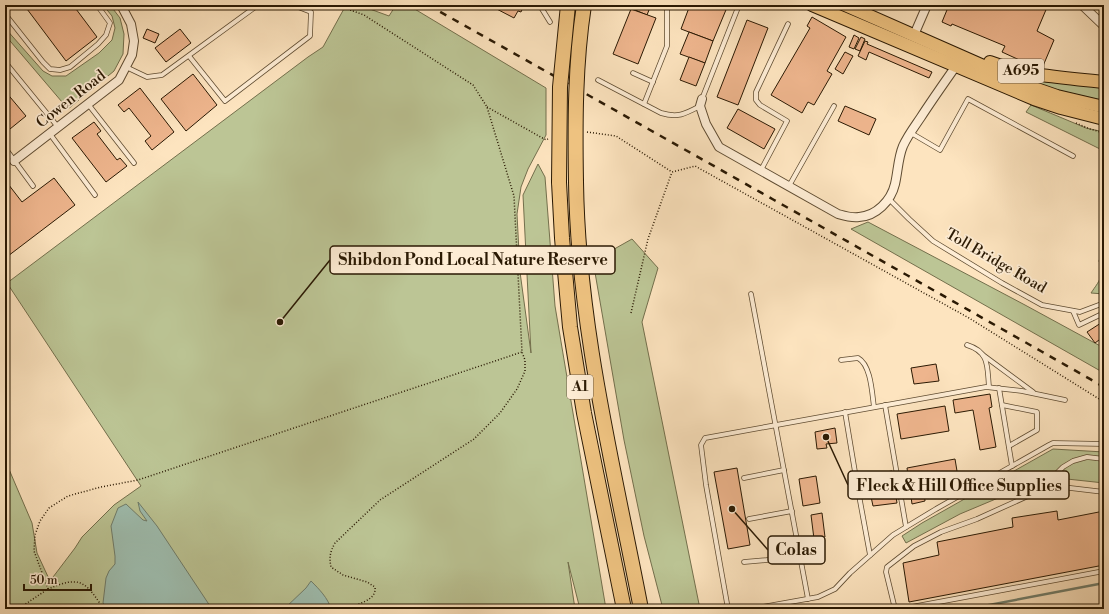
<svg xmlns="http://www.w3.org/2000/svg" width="1109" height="614" viewBox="0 0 1109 614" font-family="'Libre Bodoni',serif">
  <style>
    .green { fill: #bcc595; stroke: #736f4c }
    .water { fill: #9fbfb1; stroke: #707d6b }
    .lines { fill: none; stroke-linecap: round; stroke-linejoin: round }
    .stream { stroke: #707d6b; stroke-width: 2.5 }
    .building { fill: #eeb58d; stroke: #2a1903 }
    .lane-casing { stroke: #5f4c32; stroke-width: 5.5 }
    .street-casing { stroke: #5f4c32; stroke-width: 10 }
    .primary-casing { stroke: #2a1903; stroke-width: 14 }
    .highway-casing { stroke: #2a1903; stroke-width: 16 }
    .path { stroke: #2a1903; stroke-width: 1.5; stroke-dasharray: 1 2; stroke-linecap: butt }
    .lane { stroke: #feedd5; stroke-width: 4 }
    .street { stroke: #feedd5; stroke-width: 8 }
    .primary { stroke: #eec280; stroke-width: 12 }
    .highway { stroke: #eec280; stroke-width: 14 }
    .rail { stroke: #2a1903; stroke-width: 2.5; stroke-dasharray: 7 7; stroke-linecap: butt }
    .highway-bridge-casing { stroke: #2a1903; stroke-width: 16; stroke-linecap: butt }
    .highway-bridge { stroke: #eec280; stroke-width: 14 }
    .labels { text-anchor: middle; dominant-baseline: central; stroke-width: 3.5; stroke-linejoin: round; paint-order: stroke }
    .shield { fill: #feedd5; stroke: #6a5942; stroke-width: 1 }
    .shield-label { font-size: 14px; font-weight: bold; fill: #2a1903 }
    .street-label { font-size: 15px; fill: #2a1903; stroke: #feedd5 }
    .leader { fill: none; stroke: #2a1903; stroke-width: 1.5 }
    .callout-dot { fill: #2a1903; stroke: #feedd5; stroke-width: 1.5 }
    .callout { fill: #feedd5; stroke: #2a1903; stroke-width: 1.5 }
    .callout-label { font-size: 16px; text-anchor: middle; font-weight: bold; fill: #2a1903 }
  </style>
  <rect width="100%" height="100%" fill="#fde4bf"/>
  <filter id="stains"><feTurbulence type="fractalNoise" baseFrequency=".005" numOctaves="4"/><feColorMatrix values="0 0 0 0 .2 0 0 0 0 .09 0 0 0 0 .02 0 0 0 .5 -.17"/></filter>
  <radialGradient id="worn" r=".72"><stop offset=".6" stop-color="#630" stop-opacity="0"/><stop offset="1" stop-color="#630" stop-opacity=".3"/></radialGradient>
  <g class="green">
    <polygon points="103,5 110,5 120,18 124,34 123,54 114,71 68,109 5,35 5,28 43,71 52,76 66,76 99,53 112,40 115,28 112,16"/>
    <polygon points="346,5 359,5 389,16 396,5 408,5 546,88 546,135 528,169 521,187 517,214 520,272 531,353 523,195 538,164 545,177 555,306 606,609 580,609 568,562 575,609 5,609 5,460 32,523 37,553 50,581 75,548 82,537 114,505 141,486 7,283 308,57 323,47"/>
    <polygon points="1031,79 1104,87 1104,101 1049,88 1034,83"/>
    <polygon points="1031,105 1086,128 1104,132 1104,151 1026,112"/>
    <polygon points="868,222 1025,305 1104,348 1104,373 851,229"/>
    <polygon points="632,239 658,268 642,322 700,609 663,609 644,536 624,440 593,261"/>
    <path d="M1104,245V294L1091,293C1099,281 1105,276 1099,261Z"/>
    <polygon points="1053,449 1104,452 1104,483 1067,479 1041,480 960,514 906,543 902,536 922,523"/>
  </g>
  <g class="water">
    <polygon points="138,502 157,526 212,609 190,609 182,606 179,609 106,609 103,603 106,578 109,571 115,564 115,556 111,526 118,508 126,504 143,520 147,521 140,511"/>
    <path d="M311,581C319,589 328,598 331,609H284L306,588Z"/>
  </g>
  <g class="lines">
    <polyline class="stream" points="968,609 1104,583"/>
  </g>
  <g class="building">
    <polygon points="24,5 73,5 97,37 66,61"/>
    <polygon points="489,5 524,5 521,12 518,11 514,18"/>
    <polygon points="623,5 651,5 647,15"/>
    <polygon points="690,5 728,5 713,41 681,29"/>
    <polygon points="890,5 903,5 901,9"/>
    <polygon points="949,5 1048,5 1037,31 1054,40 1043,66 1039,64 1037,68 1002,52 1005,46 952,24 951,26 942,22"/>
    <polygon points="631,9 656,18 638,64 613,54"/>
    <polygon points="812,17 846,37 827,71 832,74 814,105 808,102 802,113 771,95 810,28 807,26"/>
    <polygon points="747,20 768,28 738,105 717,97"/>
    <polygon points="147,29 159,34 155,43 143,38"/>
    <polygon points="180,29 191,43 166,62 155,48"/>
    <polygon points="689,32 713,41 705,63 680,54"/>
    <polygon points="854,35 859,38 854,49 849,47"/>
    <polygon points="861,37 865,39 860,51 855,49"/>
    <polygon points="865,41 868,42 867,44 932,72 929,78 869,52 866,60 858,56"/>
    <polygon points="845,52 853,56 843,74 835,69"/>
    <polygon points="689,57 705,63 696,86 680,80"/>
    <polygon points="193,74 217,105 186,131 161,99"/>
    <polygon points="140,88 174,132 152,150 145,141 151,136 129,108 124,112 118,105"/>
    <polygon points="5,91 26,116 10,129 5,123"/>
    <polygon points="845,106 876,119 869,135 838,121"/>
    <polygon points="738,109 775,129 764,149 727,128"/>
    <polygon points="94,122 101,131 97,134 117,160 120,158 127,166 106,182 72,138"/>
    <polygon points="54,178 75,205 8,256 5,253 5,180 22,202"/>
    <polygon points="1104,321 1104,339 1103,337 1095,343 1087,332"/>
    <polygon points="936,364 939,381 914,384 911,368"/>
    <polygon points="990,394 992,407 989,408 996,447 980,450 973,410 955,413 953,400"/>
    <polygon points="945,406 949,431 901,439 897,414"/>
    <polygon points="835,428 837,443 826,444 827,448 817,449 815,432"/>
    <polygon points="955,459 959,483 924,490 925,501 912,504 907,468"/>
    <polygon points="737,468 750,545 728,549 714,472"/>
    <polygon points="892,471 897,503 873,506 870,492 865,493 864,486 868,485 867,475"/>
    <polygon points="816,476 820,503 803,506 799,479"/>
    <polygon points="1057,511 1058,520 1104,511 1104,565 909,602 903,563 939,555 937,542 1013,527 1012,518"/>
    <polygon points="822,513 825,537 814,539 811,515"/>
  </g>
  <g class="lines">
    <defs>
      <g id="lane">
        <polyline points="543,5 542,9 550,22"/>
        <polyline points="5,14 43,62 50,69 60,70 70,67 98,44 106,35 110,23 97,5"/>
        <polyline points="189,56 225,101 310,36 311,12 293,5"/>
        <polyline points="5,62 58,127"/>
        <polyline points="126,67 147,77 162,75 258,5"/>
        <polyline points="633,73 653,82"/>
        <path d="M598,80L661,113C678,118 685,114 700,106"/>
        <polyline points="702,99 739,5"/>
        <polyline points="88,104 134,163"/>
        <polyline points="644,104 667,46 667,5"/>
        <polyline points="911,133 940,150 968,99 1073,156"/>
        <polyline points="50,134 95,195"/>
        <polyline points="5,148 33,186"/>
        <polyline points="761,170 787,121 760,105 756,100 756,92 788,24"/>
        <polyline points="789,186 834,106"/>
        <polyline points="889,199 909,219 933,241 1002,283 1042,305 1080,312 1104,303"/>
        <polyline points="751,294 808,599"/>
        <polyline points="1073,311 1079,325 1104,313"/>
        <path d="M967,345C990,352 987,367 989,387"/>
        <polyline points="983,355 1033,392"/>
        <path d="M841,360L858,358C871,365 872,393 874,407"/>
        <polyline points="999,388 1012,466"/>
        <polyline points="885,405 906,527"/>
        <polyline points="1002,405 1037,412 1037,430 1009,446"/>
        <polyline points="845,412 858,490 870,555"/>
        <polyline points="744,478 784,470"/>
        <polyline points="1045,485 1104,492"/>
        <polyline points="749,519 792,511"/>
        <polyline points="744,562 767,560 799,553"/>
        <polyline points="728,609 706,485 701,445 705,438 986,387 1022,391 1065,400"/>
        <polyline points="751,609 818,597 835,589 850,573 893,535 936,509 1049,445 1053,443 1104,444"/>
        <polyline points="895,609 886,572 887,567 914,546 941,532 977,519 1039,491 1063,467 1073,461 1087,457 1104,459"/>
        <polyline points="901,609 1104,571"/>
      </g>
      <g id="street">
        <polyline points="1082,5 1104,26"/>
        <polyline points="914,35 927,5"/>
        <path d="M702,99L700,106L706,124L719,147L838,214C845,216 851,218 859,217C876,216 891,201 895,184C898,171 898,158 903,146C908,135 915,126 921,117C932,100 944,83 956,66"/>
        <polyline points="14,161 119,80 132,55 134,41 131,24 121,5"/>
      </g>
      <g id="primary">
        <polyline points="812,5 1034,99 1061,108 1104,119"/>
        <polyline points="845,5 1031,87 1057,96 1104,107"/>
        <path d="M990,62C1026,76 1066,78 1104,82"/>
      </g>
      <g id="highway">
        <polyline points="559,182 562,238 570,327 584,413 624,609"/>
        <path d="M576,182C578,327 614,468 641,609"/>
      </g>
    </defs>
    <use href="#lane" class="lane-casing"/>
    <use href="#street" class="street-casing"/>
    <use href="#primary" class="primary-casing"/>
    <use href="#highway" class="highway-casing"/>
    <g class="path">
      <path d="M336,5L364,15L473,85L487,107L514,196L522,352L525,360V371L517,389L500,413L474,439L380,500L335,543C330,552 329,557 331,567L343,575L367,582L375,587C377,601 357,603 348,609"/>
      <polyline points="487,107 546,140 548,139"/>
      <polyline points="1076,123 1090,129 1104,133"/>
      <polyline points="587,132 616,136 672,172 695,166 969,318 1104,402"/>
      <polyline points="631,313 648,239 672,172"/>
      <path d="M48,589C56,586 66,581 75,582C88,582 97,600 104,609"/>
      <polyline points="18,609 48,589 34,551 35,535 40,521 49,508 68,496 101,487 138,480 522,352"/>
    </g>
    <use href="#lane" class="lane"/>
    <use href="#street" class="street"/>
    <use href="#primary" class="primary"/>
    <use href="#highway" class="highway"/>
    <path class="rail" d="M428,5C654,132 879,259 1104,387"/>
    <defs>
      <g id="highway-bridge">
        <polyline points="559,182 560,87 568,5"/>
        <path d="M576,182C575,123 575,64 584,5"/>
      </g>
    </defs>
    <use href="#highway-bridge" class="highway-bridge-casing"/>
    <use href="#highway-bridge" class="highway-bridge"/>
  </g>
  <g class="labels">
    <g class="shield">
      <rect x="998" y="59" width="46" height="24" rx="3"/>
      <rect x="567" y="375" width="26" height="24" rx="3"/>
    </g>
    <g class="shield-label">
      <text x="1021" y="71">A695</text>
      <text x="580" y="387">A1</text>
    </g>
    <g class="street-label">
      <text transform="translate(71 99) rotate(-38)">Cowen Road</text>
      <text transform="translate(996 261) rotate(30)">Toll Bridge Road</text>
    </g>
  </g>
  <path class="leader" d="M280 322L330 260M826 437L848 485M732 509L768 550"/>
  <g class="callout-dot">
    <circle cx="280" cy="322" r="4"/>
    <circle cx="826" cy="437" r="4"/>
    <circle cx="732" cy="509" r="4"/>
  </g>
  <g class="callout">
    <rect x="330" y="246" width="285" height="28" rx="4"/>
    <rect x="848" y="471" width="221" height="28" rx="4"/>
    <rect x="768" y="536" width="57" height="28" rx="4"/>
  </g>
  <g class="callout-label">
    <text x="473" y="265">Shibdon Pond Local Nature Reserve</text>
    <text x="959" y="491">Fleck &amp; Hill Office Supplies</text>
    <text x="796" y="555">Colas</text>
  </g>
  <rect width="1109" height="614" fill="none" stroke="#fde4bf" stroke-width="20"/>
  <rect x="6" y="6" width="1097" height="602" fill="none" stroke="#2a1903" stroke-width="2"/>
  <rect x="10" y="10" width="1089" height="594" fill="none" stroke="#2a1903"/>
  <path d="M24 584v6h67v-6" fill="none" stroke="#2a1903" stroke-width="2"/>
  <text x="30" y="584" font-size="12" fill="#2a1903" stroke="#feedd5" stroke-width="3" paint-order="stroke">50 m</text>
  <rect width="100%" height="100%" filter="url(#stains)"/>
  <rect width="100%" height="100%" fill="url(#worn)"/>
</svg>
